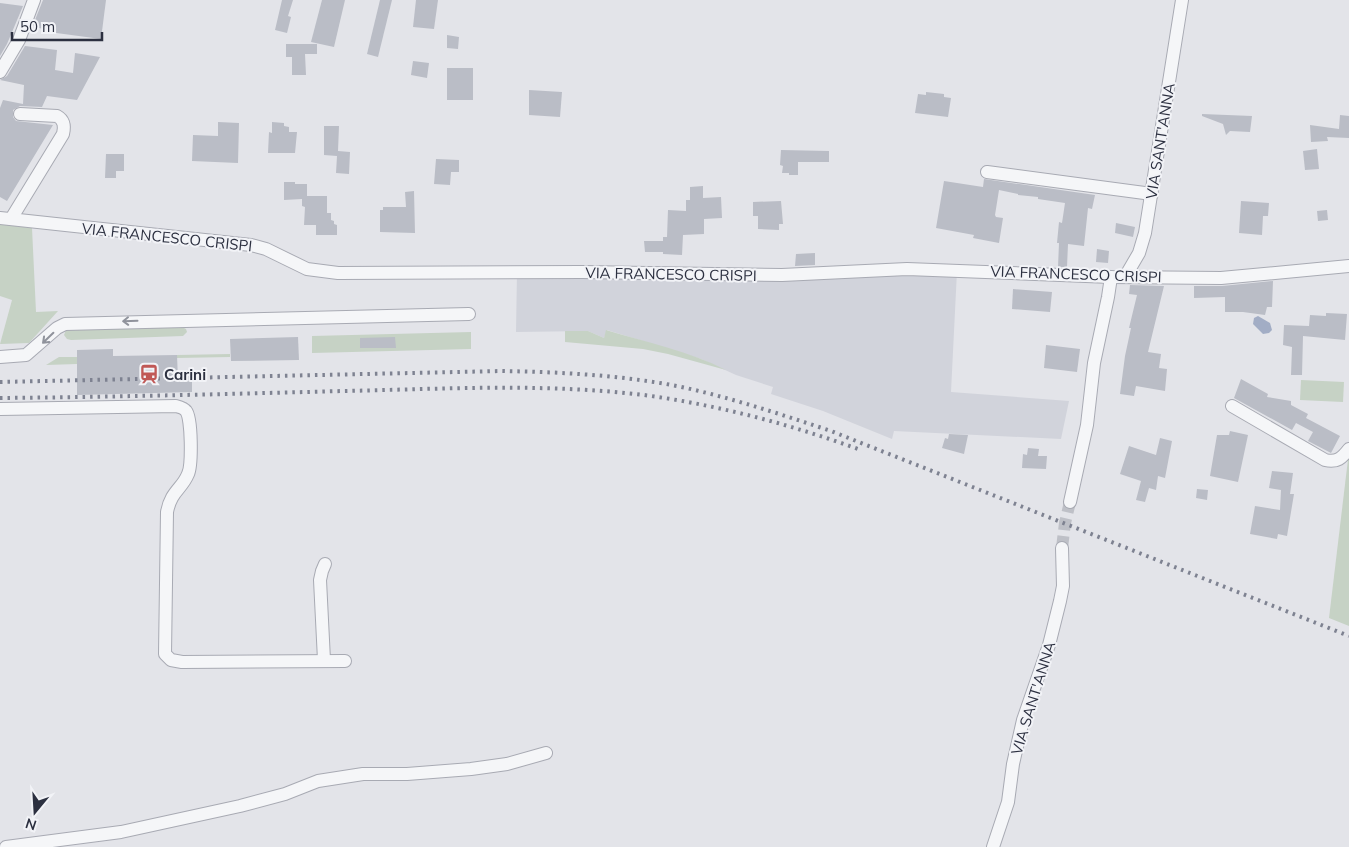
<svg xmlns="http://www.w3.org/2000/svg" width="1349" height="847" viewBox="0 0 1349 847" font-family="Mulish,sans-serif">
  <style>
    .built { fill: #d1d3db }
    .green { fill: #c6d2c5 }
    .water { fill: #a2adc5 }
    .building { fill: #babdc6 }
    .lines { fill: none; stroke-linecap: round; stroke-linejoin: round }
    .street-tunnel { stroke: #bec0c7; stroke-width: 12; stroke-dasharray: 12 6; stroke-linecap: butt }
    .street-casing { stroke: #a8aab3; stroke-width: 14 }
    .street { stroke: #f5f6f8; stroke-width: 12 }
    .rail { stroke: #7e8291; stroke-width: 4; stroke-dasharray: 2.5 5; stroke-linecap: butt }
    .oneway { stroke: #90939c }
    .labels { text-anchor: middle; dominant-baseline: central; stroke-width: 4; stroke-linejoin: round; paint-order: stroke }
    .street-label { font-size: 15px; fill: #2c3040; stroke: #f2f3f7 }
    .poi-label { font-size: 15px; font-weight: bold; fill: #2c3040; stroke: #f2f3f7; text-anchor: start }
  </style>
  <rect width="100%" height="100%" fill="#e3e4e9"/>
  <polygon class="built" points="957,271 951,392 1069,401 1061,439 894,431 892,439 823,411 771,394 773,387 736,375 701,359 607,330 604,338 588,331 516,332 517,272"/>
  <g class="green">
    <polygon points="0,224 32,228 36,312 58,311 29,343 0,344 12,300 0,296"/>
    <polygon points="182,327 186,329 187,332 183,336 71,340 67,339 64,335 66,330"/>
    <path d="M606,330C646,342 689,351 726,370L668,354L643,349L565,342V331H588L604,338Z"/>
    <polygon points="471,332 471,349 312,353 312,336"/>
    <polygon points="230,354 230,357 177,358 177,355"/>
    <polygon points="59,357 77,357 77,364 46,365"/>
    <polygon points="1301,380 1344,382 1343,402 1300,400"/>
    <polygon points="1349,451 1349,626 1329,618"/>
  </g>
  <polygon class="water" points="1258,316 1270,323 1272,330 1269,333 1263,334 1253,324 1254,318"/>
  <g class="building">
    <polygon points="43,0 106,0 101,39 49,32 33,25"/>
    <polygon points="282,0 293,0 288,16 291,17 287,33 275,30"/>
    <polygon points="322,0 345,0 334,47 311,42"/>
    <polygon points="380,0 392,0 378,57 367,54"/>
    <polygon points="416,0 438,0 434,29 413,27"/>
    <polygon points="0,3 23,6 7,44 0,56"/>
    <polygon points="447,35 459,37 458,49 447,48"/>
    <polygon points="286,44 317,44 317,54 305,54 306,75 292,75 292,57 286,57"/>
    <polygon points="25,46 57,50 55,70 73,73 75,53 100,57 77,100 47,96 42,107 20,106 13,110 13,117 16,121 53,125 7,201 0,197 0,108 3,100 23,104 24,85 0,80 7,76"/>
    <polygon points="413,61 429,63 427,78 411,75"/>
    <rect x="447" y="68" width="26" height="32"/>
    <polygon points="529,90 562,92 560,117 529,115"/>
    <polygon points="926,92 944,94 944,97 951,98 948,117 915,113 918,94 926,95"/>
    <polygon points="1202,114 1252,116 1250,132 1230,131 1226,135 1223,124 1202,116"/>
    <polygon points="1340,115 1349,116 1349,138 1327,137 1328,141 1311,142 1310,125 1339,129"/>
    <polygon points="218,122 239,123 238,163 192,161 193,135 218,136"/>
    <polygon points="272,122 284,123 284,126 289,127 289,132 297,132 295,153 268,153 269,132 272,133"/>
    <polygon points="324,126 339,126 338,151 350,152 349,174 336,173 337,156 324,155"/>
    <polygon points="1317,149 1319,169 1305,170 1303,151"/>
    <polygon points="781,150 829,151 829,162 798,162 798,175 789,175 789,173 782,173 783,166 780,165"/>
    <polygon points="106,154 124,154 124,171 116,171 116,178 105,178"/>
    <polygon points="436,159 459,160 459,172 451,172 450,185 434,184"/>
    <polygon points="984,179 1095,195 1092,209 1088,208 1084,246 1068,244 1067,267 1058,267 1059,243 1057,243 1059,222 1062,223 1065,203 1038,199 1038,197 1018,195 1018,194 999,190 995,215 996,217 1003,218 999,243 973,238 974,235 936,228 944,181 983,187"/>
    <polygon points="284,182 295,182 295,184 307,184 307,196 327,196 327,213 331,213 331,220 334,221 334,224 337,225 337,235 316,235 316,225 304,225 305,207 302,206 302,199 284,200"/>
    <polygon points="703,186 703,198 721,197 722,218 704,219 704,234 683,235 682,255 663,254 663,252 645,252 644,241 663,241 663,237 667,237 668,210 686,211 686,200 690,200 690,187"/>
    <polygon points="414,191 415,233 380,232 380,210 383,210 383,207 406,207 405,192"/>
    <polygon points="781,201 783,224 779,224 779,230 758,229 758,216 753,216 753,202"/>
    <polygon points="1241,201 1269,203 1268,216 1263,216 1262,235 1239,233"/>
    <polygon points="1327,210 1328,220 1318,221 1317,211"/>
    <polygon points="1116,223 1135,227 1133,237 1115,233"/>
    <polygon points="1097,249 1109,251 1108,263 1096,262"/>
    <polygon points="815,253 815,265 795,266 796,254"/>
    <polygon points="1273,281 1272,307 1267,307 1265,315 1243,312 1225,312 1225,297 1194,298 1194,286 1222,286"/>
    <polygon points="1130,285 1164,286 1148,352 1161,354 1159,368 1167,369 1165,391 1136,386 1134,396 1120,394 1125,356 1131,328 1129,328 1137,295 1129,294"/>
    <polygon points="1013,289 1052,292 1050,312 1012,309"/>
    <polygon points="1326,313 1347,314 1345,340 1303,336 1302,375 1291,375 1292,347 1283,345 1284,325 1309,326 1310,315 1326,316"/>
    <polygon points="298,337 299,360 231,361 230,339"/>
    <polygon points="395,337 396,348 360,348 360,338"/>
    <polygon points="1046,345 1080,349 1077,372 1044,368"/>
    <polygon points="113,349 113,356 177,355 178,380 192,380 192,392 77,395 77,350"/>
    <polygon points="1241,379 1268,394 1267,397 1291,401 1291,405 1308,414 1306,418 1340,436 1331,453 1308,441 1313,432 1296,423 1292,430 1234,398"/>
    <polygon points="1230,431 1248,435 1238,482 1210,476 1217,435 1229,435"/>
    <polygon points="949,434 968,435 964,454 942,448 945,438 948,439"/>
    <polygon points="1160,438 1172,441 1165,478 1158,476 1156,490 1149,488 1145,502 1136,500 1141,481 1120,474 1129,446 1156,455"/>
    <polygon points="1028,448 1039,449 1038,456 1047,456 1046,469 1022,468 1023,454 1027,455"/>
    <polygon points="1272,471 1293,473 1290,494 1294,494 1287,536 1278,534 1277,539 1250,534 1255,506 1280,510 1281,490 1269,488"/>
    <polygon points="1197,489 1208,490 1207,500 1196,498"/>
  </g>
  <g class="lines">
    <polyline class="street-tunnel" points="1062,548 1065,523 1070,502"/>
    <defs>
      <g id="street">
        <polyline points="0,72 19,40 34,0"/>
        <polyline points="987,172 1152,194"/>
        <polyline points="0,218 251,245 266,249 307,269 338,273 582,272 782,275 907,269 1111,277 1221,278 1349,266"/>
        <path d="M11,219L63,134C65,126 64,120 57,116L20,114"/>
        <polyline points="1125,277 1139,253 1145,233 1182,0"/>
        <polyline points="0,357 26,355 57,328 65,324 469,314"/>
        <path d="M1232,406L1325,460C1337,463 1342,458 1349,449"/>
        <path d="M0,409L176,406C180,407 184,408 186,411C192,418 192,466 188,474C182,489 171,491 167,512L165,654L171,660L182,662L345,661"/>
        <polyline points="1070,502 1087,425 1094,363 1108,297 1111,277"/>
        <polyline points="324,660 320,580 322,571 325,564"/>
        <polyline points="6,847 121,832 240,806 285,794 318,781 363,774 407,774 471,769 507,764 546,753"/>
        <polyline points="993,847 1008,802 1013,764 1023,720 1049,645 1060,601 1063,586 1062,548"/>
      </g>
    </defs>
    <use href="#street" class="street-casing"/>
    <use href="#street" class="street"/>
    <g class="rail">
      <path d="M0,382L502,371C560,372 619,375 677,386C729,397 780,414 831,431L1349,636"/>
      <path d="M0,398C115,397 229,394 344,391C443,389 545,383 644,395C718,405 789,424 858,449"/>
    </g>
  </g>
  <defs><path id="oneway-shaft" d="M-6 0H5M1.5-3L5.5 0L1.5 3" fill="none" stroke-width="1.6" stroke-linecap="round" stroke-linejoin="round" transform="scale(1.25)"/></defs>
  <g class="oneway">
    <use href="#oneway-shaft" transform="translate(130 321) rotate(178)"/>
    <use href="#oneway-shaft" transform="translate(48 338) rotate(136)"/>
  </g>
  <defs>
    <symbol id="station-bare" viewBox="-9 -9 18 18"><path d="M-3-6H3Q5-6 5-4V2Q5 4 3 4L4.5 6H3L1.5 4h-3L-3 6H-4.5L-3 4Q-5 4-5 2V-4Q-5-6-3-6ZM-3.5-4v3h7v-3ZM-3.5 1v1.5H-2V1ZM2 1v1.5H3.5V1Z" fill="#c05856" stroke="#f2f3f7" stroke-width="2.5" paint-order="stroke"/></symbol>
  </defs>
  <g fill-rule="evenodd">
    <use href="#station-bare" x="135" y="360" width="28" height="28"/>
  </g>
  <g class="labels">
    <g class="street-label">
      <text transform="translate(1160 141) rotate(-81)">VIA SANT'ANNA</text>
      <text transform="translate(167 237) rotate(6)">VIA FRANCESCO CRISPI</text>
      <text transform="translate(671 274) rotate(1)">VIA FRANCESCO CRISPI</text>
      <text transform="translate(1076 274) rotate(2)">VIA FRANCESCO CRISPI</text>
      <text transform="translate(1033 698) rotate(-73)">VIA SANT'ANNA</text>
    </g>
    <g class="poi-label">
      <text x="164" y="374">Carini</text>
    </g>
  </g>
  <g transform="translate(35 812) rotate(198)" stroke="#f2f3f7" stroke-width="4" paint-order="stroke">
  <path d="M0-4L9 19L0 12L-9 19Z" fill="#2c3040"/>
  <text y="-8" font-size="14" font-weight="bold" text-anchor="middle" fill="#2c3040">N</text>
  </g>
  <path d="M12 32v8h90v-8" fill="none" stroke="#2c3040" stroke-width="2.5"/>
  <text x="20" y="32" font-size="15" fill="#2c3040" stroke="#f2f3f7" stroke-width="4" paint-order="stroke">50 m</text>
</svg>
